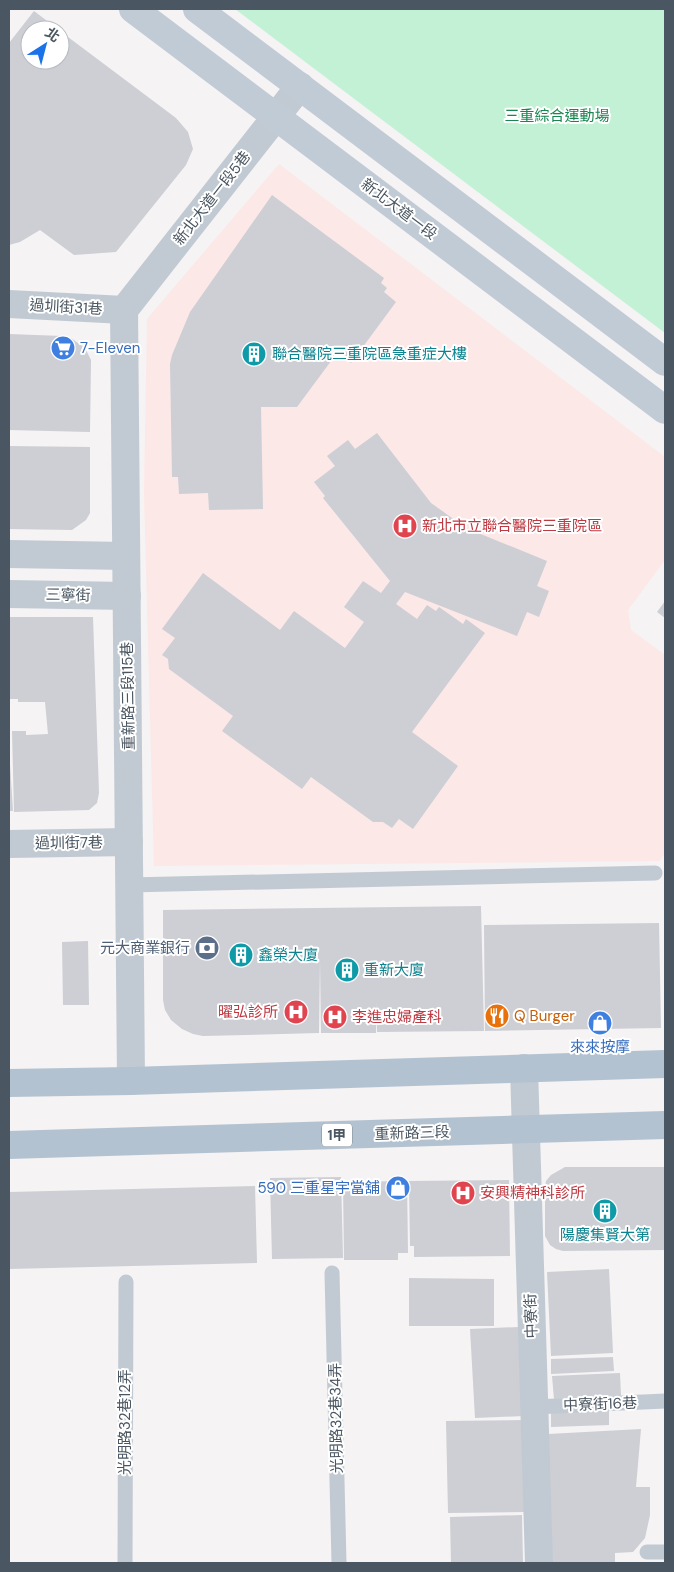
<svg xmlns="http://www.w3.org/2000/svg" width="674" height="1572" viewBox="0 0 674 1572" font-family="'DM Sans','Noto Sans TC',sans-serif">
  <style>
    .medical { fill: #fce8e6 }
    .green { fill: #c3f1d5 }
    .building { fill: #cdcfd5 }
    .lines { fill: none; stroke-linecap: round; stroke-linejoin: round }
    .lane { stroke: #c1cad2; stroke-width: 15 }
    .street { stroke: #c1cad2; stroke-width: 28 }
    .secondary { stroke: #c1cbd6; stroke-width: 28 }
    .primary { stroke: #b3c2d1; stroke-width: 28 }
    .labels { text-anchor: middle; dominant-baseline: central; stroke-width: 4; stroke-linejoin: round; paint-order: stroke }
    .shield { fill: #fff; stroke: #808990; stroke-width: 1 }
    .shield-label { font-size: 14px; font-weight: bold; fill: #4a5661 }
    .park-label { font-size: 15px; fill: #17864f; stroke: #fff }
    .street-label { font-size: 15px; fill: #4a5661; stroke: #fff }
    .shop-label { font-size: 15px; fill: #366cbe; stroke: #fff; text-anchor: start }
    .culture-label { font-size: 15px; fill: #0d838f; stroke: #fff; text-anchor: start }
    .health-label { font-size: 15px; fill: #be3a42; stroke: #fff; text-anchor: start }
    .service-label { font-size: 15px; fill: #4e5e75; stroke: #fff; text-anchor: end }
    .food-label { font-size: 15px; fill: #c56008; stroke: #fff; text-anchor: start }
  </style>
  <rect width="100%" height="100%" fill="#f5f3f3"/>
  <polygon class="medical" points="279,164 665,457 665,560 628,610 631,630 665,655 665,853 659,861 154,866 144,493 147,319"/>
  <polygon class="green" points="235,9 665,9 665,333"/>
  <g class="building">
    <polygon points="34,11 59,30 30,30 30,60 60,60 60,31 176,118 188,132 193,149 186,165 116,252 74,255 40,230 20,242 9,245 9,43"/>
    <polygon points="272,195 384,278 381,283 387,288 384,292 396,302 351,363 337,353 297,407 261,407 263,509 209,510 208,493 179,494 178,477 172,477 170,364 172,355 190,312"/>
    <polygon points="9,334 62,336 71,338 85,348 91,360 90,432 9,430"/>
    <polygon points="377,433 431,503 466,528 547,561 537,586 549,591 539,617 527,612 517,636 405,592 396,604 417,619 427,605 436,611 439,607 463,624 466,619 485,633 412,732 458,766 413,829 399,819 392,828 383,822 373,822 311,777 302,789 222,731 233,716 169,669 168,659 162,655 175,638 162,629 203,573 280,630 294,611 345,648 364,622 344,607 363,581 381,593 390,581 323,498 325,496 314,482 335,466 327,456 348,440 355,449"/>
    <polygon points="9,446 90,447 90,513 86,520 72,530 9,529"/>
    <polygon points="665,601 665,618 657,612"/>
    <polygon points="9,617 93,617 99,793 97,803 89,810 14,812 12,731 26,731 26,735 48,734 45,702 18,702 18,699 9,699"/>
    <polygon points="9,764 10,764 13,811 9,811"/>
    <polygon points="481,906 484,1031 377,1032 376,1002 376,1033 321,1033 320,960 319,1033 203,1036 193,1034 182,1029 171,1020 165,1010 163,1000 163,910"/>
    <polygon points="659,923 661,1028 485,1031 484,925"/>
    <polygon points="88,941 89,1005 63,1005 62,942"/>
    <polygon points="565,1167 665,1167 665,1250 563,1251 556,1249 550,1245 545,1236 545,1187 546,1181 551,1175"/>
    <polygon points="341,1177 343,1258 272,1259 270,1178"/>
    <polygon points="509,1180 510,1256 414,1257 414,1246 410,1246 409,1181"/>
    <polygon points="407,1181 408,1253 398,1253 398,1260 344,1260 343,1182"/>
    <polygon points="255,1186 257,1263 9,1269 9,1192"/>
    <polygon points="609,1269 613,1353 551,1356 547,1272"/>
    <polygon points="409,1278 494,1279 494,1326 409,1326"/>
    <polygon points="519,1327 524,1416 475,1418 470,1329"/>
    <polygon points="613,1357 614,1371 551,1374 551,1359"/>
    <polygon points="620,1373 621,1396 554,1399 552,1376"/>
    <polygon points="609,1409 609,1425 551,1427 551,1411"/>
    <polygon points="523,1420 524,1512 448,1513 446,1421"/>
    <polygon points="641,1429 636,1487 650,1487 650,1515 645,1538 633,1552 615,1553 615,1563 550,1563 548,1434"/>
    <polygon points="522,1515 523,1563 451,1563 450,1517"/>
  </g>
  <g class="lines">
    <g class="lane">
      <polyline points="129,885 655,873"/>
      <polyline points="332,1273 339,1563"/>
      <polyline points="534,1407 665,1401"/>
      <polyline points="647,1552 665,1552"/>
      <polyline points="125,1563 126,1282"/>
    </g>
    <g class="street">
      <polyline points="9,304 124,310"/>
      <polyline points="124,310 131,1081"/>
      <polyline points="124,310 300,86"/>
      <polyline points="9,554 126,556"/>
      <polyline points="9,594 127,596"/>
      <polyline points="9,844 129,842"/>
      <polyline points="524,1068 539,1563"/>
    </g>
    <g class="secondary">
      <polyline points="133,9 665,410"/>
      <polyline points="197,9 665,362"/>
    </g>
    <g class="primary">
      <polyline points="9,1083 131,1081 665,1064"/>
      <polyline points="9,1145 665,1125"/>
    </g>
  </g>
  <defs>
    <symbol id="supermarket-disc" viewBox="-11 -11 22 22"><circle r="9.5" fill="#3f7fe0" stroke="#fff"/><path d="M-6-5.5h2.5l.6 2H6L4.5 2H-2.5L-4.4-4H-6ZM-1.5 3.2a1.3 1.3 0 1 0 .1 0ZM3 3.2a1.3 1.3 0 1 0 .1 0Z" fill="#fff"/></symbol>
    <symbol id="building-disc" viewBox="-11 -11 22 22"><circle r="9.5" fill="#0f9aa8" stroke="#fff"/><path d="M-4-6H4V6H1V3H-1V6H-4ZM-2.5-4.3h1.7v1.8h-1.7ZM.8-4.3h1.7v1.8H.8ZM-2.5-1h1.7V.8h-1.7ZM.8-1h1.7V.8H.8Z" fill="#fff"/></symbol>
    <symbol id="hospital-disc" viewBox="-11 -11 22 22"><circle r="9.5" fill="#e0444e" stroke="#fff"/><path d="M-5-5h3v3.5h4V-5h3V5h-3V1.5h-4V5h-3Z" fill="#fff"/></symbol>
    <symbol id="bank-disc" viewBox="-11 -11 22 22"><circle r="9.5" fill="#5c6f8a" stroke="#fff"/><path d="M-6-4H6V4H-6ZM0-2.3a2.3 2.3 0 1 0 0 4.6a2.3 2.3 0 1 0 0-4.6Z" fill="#fff"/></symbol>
    <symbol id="restaurant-disc" viewBox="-11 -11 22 22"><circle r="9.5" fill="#e8710a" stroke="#fff"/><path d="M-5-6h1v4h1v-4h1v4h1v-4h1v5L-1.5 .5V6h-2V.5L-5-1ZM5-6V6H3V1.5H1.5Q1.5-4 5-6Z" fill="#fff"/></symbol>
    <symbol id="shop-disc" viewBox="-11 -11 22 22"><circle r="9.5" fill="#3f7fe0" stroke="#fff"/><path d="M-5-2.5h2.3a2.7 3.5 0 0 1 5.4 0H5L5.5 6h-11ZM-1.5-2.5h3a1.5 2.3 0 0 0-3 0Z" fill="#fff"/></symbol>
  </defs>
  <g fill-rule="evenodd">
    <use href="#supermarket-disc" x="49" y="334" width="28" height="28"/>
    <use href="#building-disc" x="240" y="340" width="28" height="28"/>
    <use href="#hospital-disc" x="391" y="512" width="28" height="28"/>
    <use href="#bank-disc" x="193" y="934" width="28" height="28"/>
    <use href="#building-disc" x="227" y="941" width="28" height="28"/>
    <use href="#building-disc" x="333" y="956" width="28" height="28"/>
    <use href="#hospital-disc" x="282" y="998" width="28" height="28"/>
    <use href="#restaurant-disc" x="483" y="1002" width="28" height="28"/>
    <use href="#hospital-disc" x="321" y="1003" width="28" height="28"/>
    <use href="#shop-disc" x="586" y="1009" width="28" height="28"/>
    <use href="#shop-disc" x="384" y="1174" width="28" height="28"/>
    <use href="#hospital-disc" x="449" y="1179" width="28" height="28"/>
    <use href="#building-disc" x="591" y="1197" width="28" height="28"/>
  </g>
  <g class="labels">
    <rect class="shield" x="322" y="1123.5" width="30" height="23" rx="4"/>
    <g class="shield-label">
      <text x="337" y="1135">1甲</text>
    </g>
    <g class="park-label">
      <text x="557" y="116">三重綜合運動場</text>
    </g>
    <g class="street-label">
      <text transform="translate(212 198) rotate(-52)">新北大道一段5巷</text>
      <text transform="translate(399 209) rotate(37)">新北大道一段</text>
      <text transform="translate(66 307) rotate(3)">過圳街31巷</text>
      <text transform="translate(68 595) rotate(1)">三寧街</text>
      <text transform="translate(128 696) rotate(-91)">重新路三段115巷</text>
      <text transform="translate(69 843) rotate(-1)">過圳街7巷</text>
      <text transform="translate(412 1133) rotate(-2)">重新路三段</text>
      <text transform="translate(531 1316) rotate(-92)">中寮街</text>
      <text transform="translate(600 1404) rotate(-2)">中寮街16巷</text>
      <text transform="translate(336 1418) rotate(-91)">光明路32巷34弄</text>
      <text transform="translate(125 1422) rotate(-90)">光明路32巷12弄</text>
    </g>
    <g class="shop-label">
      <text x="80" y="348">7-Eleven</text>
      <text x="600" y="1047" text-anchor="middle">來來按摩</text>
      <text x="380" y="1188" text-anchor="end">590 三重星宇當舖</text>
    </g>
    <g class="culture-label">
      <text x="272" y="354">聯合醫院三重院區急重症大樓</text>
      <text x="258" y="955">鑫榮大廈</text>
      <text x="364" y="970">重新大廈</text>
      <text x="605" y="1235" text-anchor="middle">陽慶集賢大第</text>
    </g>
    <g class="health-label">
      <text x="422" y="526">新北市立聯合醫院三重院區</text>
      <text x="278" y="1012" text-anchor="end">曜弘診所</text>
      <text x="352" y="1017">李進忠婦產科</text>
      <text x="480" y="1193">安興精神科診所</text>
    </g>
    <g class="service-label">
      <text x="190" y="948">元大商業銀行</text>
    </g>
    <g class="food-label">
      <text x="514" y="1016">Q Burger</text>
    </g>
  </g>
  <rect width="674" height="1572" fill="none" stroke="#4a5661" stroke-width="20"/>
  <g transform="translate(45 45) rotate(36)"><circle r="24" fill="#ffffff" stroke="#b7bbc0"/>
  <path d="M0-4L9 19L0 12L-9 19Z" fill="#1a73e8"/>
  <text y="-8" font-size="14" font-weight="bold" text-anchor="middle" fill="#4a5661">北</text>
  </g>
</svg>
